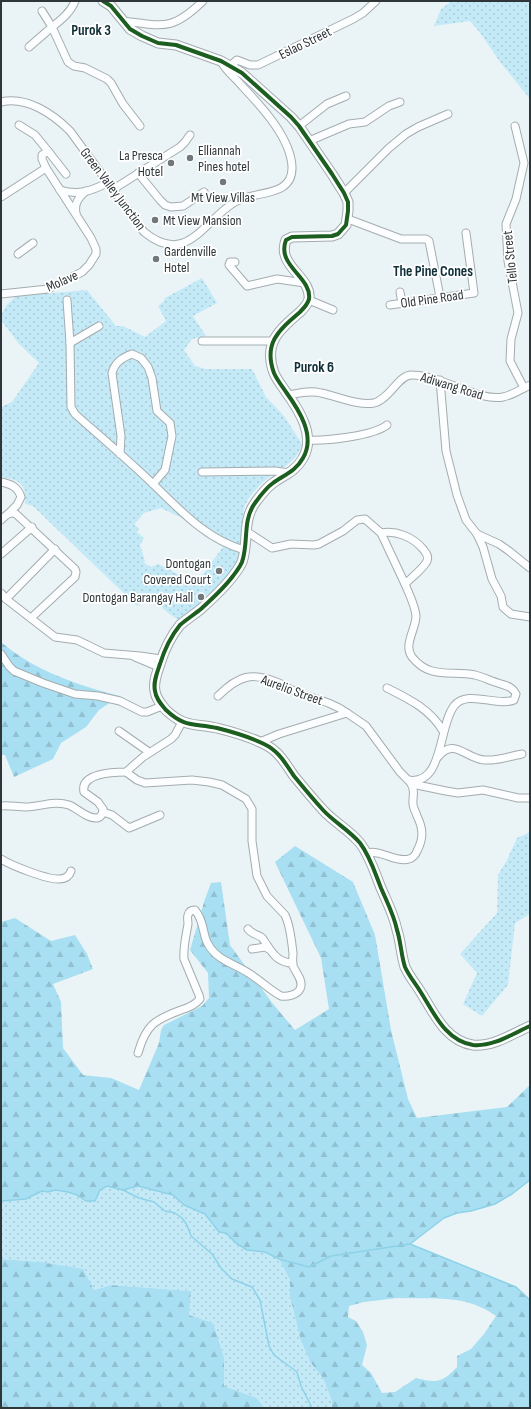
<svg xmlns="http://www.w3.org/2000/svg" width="531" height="1409" viewBox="0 0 531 1409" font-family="'Sofia Sans Condensed',sans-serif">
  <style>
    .grass { fill: url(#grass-dots); fill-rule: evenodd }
    .forest { fill: url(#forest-firs); fill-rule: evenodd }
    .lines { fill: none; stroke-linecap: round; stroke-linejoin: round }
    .stream { stroke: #8ed2e8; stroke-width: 1.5 }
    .street-casing { stroke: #a4acae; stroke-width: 9 }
    .secondary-casing { stroke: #a4acae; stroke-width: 11 }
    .street { stroke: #fcfdfe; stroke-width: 7 }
    .secondary { stroke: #fcfdfe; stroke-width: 9 }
    .cycleway-casing { stroke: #fff; stroke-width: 6 }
    .cycleway { stroke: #1b5e20; stroke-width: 4 }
    .poi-dot { fill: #70787c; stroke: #fff; stroke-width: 1.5 }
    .labels { text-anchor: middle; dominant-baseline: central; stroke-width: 3.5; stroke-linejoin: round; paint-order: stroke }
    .street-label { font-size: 14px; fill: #2f3639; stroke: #fff }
    .poi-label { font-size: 14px; fill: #2f3639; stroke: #fff; text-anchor: start }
    .neighbourhood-label { font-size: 15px; font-weight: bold; fill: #102f38; stroke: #fff }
  </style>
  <defs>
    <pattern id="grass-dots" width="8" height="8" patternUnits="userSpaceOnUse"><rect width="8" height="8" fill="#c4eaf8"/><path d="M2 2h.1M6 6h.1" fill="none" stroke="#a9c9d5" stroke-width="1.8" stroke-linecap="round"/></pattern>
    <pattern id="forest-firs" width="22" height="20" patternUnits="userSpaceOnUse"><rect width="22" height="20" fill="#a8dff2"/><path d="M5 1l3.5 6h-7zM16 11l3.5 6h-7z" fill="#91c0d0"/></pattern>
  </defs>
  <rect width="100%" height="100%" fill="#eaf4f7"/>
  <g class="grass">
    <polygon points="452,1 530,1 530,99 500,62 481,34 470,21 434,26 441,9"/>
    <path d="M202,278L217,303L193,316L206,336L192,339L184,350L195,366L206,369H252L266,397L284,416L302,444C298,461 283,467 271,476C263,481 255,490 249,498C240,511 244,524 243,539C243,546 241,554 239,560C233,580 196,607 180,621L168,613L150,597L137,606L33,506L25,504C27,484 20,480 1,477V407L12,402L39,363L19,344L1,320V315L6,306L16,296L87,290L116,326H123L145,337L166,321L158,306L163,302L165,298ZM161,508L186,520L204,536L223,547L195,585L167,568L158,564L151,567L144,563L145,561L140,545L144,538L137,532L139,528L134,525L144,513Z"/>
    <polygon points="530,832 530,914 515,923 508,985 482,1016 463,1004 477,973 460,954 497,913 498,875 507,860 517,838"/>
    <polygon points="107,1186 123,1190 138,1186 173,1195 184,1205 205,1214 212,1224 226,1233 236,1243 265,1252 279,1259 290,1280 290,1296 300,1338 310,1362 323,1378 332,1401 332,1408 264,1408 257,1398 224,1386 224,1357 213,1323 189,1315 191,1291 111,1285 94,1290 40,1262 1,1259 1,1201 26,1199 42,1191 48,1192 55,1190 68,1192 77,1195 86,1201"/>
  </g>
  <g class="forest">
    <path d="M1,642C35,671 77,685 120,696L99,710L86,727L61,743L53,759L14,777L5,755H1Z"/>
    <path d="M295,846L353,882L375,935L391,1030L408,1099L417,1118L507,1107L530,1085V1180L512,1194L495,1204L471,1211L457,1213L444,1218L411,1244L516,1287L530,1300V1408H332V1401L323,1378L310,1362L300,1338L290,1296V1280L279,1259L265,1252L247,1250L236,1243L226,1233L219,1232L205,1214L184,1205L173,1195L138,1186L123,1190L106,1186L100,1190L95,1201H86L77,1195L68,1192L55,1190L48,1192L42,1191L26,1199L1,1201V922L15,918L51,941L75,935L87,954L93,969L53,984L61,1002L63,1048L83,1075L111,1078L139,1090L159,1043L161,1030L164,1025L202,1006L209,998L208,973L190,950L205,899L211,883L221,882L230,945L273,1004L295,1030L329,1009L321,958L275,862ZM398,1298C432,1299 467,1294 496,1316L484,1334L471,1349L457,1356V1367C442,1383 437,1383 416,1378L395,1392L382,1393L371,1373L362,1365L367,1345L363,1332L356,1321L348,1317L349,1306L364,1302Z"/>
    <polygon points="1,1259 40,1262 83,1269 94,1290 111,1285 191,1291 189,1315 213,1323 224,1357 224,1386 257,1398 264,1408 1,1408"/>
  </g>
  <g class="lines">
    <g class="stream">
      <polyline points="123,1190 138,1186 173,1195 184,1205 205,1214 219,1232 226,1233 236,1243 247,1250 265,1252 279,1259 309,1267 331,1256 410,1244 516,1287 530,1300"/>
      <polyline points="1,1201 26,1199 42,1191 48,1192 55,1190 68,1192 77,1195 86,1201 95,1201 100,1190 107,1186 123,1190 139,1198 154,1202 165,1211 175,1213 182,1218 187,1225 191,1236 212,1254 221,1268 232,1279 252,1287 260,1300 269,1346 274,1355 297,1372 301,1386 312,1408"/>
      <polyline points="410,1244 444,1218 457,1213 471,1211 495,1204 512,1194 530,1180"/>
    </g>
    <defs>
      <g id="street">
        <path d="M75,1C71,12 61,20 52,27L68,62L74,66L85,68L107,79L111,83L123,104L140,126"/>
        <path d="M123,21C164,26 172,31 203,1"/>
        <polyline points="29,47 52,27 42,11"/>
        <polyline points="230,66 237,60 250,65 258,65 353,19 363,13 376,1"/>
        <path d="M1,102C27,96 53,114 70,131L144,232C187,267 203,221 235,202C255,190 293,198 292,167C291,138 261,106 242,86C236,78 227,72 222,63"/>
        <polyline points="19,125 35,135 48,151"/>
        <polyline points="299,126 327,104 346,96"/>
        <polyline points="515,126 524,163 516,199 506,224 508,261 518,313 511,339 510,361 524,388"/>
        <polyline points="309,141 349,124 365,122 389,106 400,102"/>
        <polyline points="138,173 160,200 165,205 171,207 183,206 204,192"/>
        <path d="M60,190C78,196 91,191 107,183"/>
        <polyline points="112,190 180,147 185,142 190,135"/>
        <polyline points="344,193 389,148 406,134 418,127 448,114"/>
        <polyline points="1,197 46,168"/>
        <path d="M76,213C74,203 79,197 86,191"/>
        <polyline points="348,219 401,239 426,239 429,241 440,297"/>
        <polyline points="18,254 33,243"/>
        <polyline points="235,262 230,262 229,265 247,286 277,279 305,283"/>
        <polyline points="400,292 402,303"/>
        <polyline points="1,294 48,289 82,272 89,265 96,254 96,249 91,238 46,168 42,159 42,155 48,151 66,174"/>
        <path d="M67,300L70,343L71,407L75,414C101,437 128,460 153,484C181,511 206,539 244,550"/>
        <polyline points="309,300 333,310"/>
        <polyline points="390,305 474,293 466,233"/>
        <polyline points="202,341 273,341"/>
        <polyline points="70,343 99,326"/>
        <polyline points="440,380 446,451 457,495 466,520 477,534 499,544 509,551 530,568"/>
        <path d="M288,395C299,393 310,390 321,393C336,396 359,406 374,403C390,399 399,374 412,375C441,375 479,402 503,397C513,395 521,389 530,385"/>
        <path d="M308,440C326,441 373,436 387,425"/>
        <path d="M120,454L121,436L112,373C115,362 122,358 132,354L141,358L148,367L152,378L157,411L170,423L172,436L165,470L153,484"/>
        <polyline points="202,472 275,471 290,473"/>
        <path d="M1,482C11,484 18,487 21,497L17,505L8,514"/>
        <path d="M1,520C5,516 9,511 16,514L75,569L76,572L75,577L31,618"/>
        <polyline points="246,531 272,548 291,544 314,545 319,544 343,531 357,520 365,519 381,533 405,584"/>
        <path d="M381,533C396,530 413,537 423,549C426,553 429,556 427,561C424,568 411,578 405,584C409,594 415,605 416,616C416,629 403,645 412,657C430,680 452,670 475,675C483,677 491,681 498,683C506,686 512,686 516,694L514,700C497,707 467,689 454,706C438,727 444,786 408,780"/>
        <polyline points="477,534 483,547 492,579 501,596 503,607 511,614 530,617"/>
        <polyline points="1,554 32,527"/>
        <polyline points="1,593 6,599 55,637 77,640 104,653 140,656 161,659"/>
        <polyline points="6,599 55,549"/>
        <polyline points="1,654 9,666 14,671 43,683 75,694 98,696 120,701 142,712 147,712 162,706"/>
        <polyline points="135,657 159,667"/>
        <path d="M387,688C409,699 430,709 443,731"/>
        <path d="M218,696C238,676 252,671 279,683C285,686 291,690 298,693C315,699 332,702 347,713"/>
        <polyline points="119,731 149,752"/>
        <polyline points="260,742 279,734 347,713 366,726 400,772 412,784 446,791 458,793 483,790 518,798 530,798"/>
        <path d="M438,757C454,736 467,760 485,760C498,761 510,756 522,754"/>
        <path d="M126,772L137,780L145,783L192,780L209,782L222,785L246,799L252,809V841L257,876L267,896L285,915L287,920C290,928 292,944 293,953C293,957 292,962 293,966C296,973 304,981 300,989C297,995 287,997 281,996C270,990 261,981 250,974C236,964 217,961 208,944C202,934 205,922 195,910C192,910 189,911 188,915C187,917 188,921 188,924C186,936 183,947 184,959L199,995L200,999C195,1005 188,1008 181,1010C154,1020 146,1025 138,1053"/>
        <path d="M1,806C9,805 17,807 26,807C40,807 54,800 69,805C77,808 87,819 97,818C102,817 103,813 103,809L98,802L84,792C80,773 114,772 126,772L143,757L171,739L175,735L182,722"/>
        <polyline points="103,812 112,815 129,828 160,815"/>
        <path d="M367,853C381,849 395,863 409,859C413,858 416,854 417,851C424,838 423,828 417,816C416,812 413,808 413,804C412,797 416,791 411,784"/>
        <path d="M1,859C10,865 48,880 59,879C65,879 69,877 71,871"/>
        <path d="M248,929C252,934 256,934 261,937C264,939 265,943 267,945C274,956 280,963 293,963"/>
        <polyline points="252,949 265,947 269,949"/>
      </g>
      <path id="secondary" d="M103,1L111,6L130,29L142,36L158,43L176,45L221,61L242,73L291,117L299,126L332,174L344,193L348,202V211L346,225L338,234L332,236L292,237L286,240C276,266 312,277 309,299C308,304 304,308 300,312C279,330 263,343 274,373C277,380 282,386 286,392C299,410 316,436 303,458C296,471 284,475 273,483C266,488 260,496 255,503C242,521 249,542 242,562C240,567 236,572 233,576C224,588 213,598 202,608C195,614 187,619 180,625C171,636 164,651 160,664C157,673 153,682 155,691C156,699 161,704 166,710C185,728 194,723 217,728C233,732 250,737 264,744C279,751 285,763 294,776C303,787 313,799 323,810C334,822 349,830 360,843C370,856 375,873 381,888C387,902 394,915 397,930C401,942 401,955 405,967C409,976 415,983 420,991C433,1011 445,1041 473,1045C493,1047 512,1034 530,1026"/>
    </defs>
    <use href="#street" class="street-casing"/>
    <use href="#secondary" class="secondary-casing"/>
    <use href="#street" class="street"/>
    <use href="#secondary" class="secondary"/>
    <defs>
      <path id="cycleway" d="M103,1L111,6L130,29L142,36L158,43L176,45L221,61L242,73L291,117L299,126L332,174L344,193L348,202V211L346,225L338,234L332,236L292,237L286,240C276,266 312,277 309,299C308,304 304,308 300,312C279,330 263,343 274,373C277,380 282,386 286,392C299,410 316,436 303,458C296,471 284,475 273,483C266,488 260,496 255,503C242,521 249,542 242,562C240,567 236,572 233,576C224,588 213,598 202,608C195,614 187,619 180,625C171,636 164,651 160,664C157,673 153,682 155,691C156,699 161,704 166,710C185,728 194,723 217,728C233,732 250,737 264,744C279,751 285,763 294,776C303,787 313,799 323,810C334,822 349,830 360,843C370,856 375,873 381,888C387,902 394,915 397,930C401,942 401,955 405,967C409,976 415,983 420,991C433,1011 445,1041 473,1045C493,1047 512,1034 530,1026"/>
    </defs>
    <use href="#cycleway" class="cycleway-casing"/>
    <use href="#cycleway" class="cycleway"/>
  </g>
  <g class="poi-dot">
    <circle cx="190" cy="158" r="4"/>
    <circle cx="171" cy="163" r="4"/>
    <circle cx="223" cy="182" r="4"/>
    <circle cx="155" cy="220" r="4"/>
    <circle cx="156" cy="259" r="4"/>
    <circle cx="219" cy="571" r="4"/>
    <circle cx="201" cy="597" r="4"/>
  </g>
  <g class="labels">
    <g class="street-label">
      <text transform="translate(305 43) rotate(-26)">Eslao Street</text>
      <text transform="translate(113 189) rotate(53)">Green Valley Junction</text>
      <text transform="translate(510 257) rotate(-96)">Tello Street</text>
      <text transform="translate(62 281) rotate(-24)">Molave</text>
      <text transform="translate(432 299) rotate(-8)">Old Pine Road</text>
      <text transform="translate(452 386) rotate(17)">Adiwang Road</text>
      <text transform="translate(292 690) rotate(20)">Aurelio Street</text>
    </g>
    <g class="poi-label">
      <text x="198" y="150">Elliannah<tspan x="198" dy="16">Pines hotel</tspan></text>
      <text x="163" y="155" text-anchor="end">La Presca<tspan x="163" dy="16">Hotel</tspan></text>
      <text x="223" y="197" text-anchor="middle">Mt View Villas</text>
      <text x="163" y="220">Mt View Mansion</text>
      <text x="164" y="251">Gardenville<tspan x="164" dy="16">Hotel</tspan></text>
      <text x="211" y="563" text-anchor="end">Dontogan<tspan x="211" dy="16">Covered Court</tspan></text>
      <text x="193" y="597" text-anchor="end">Dontogan Barangay Hall</text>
    </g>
    <g class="neighbourhood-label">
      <text x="91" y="30">Purok 3</text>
      <text x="433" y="271">The Pine Cones</text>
      <text x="314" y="367">Purok 6</text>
    </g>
  </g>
  <rect width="531" height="1409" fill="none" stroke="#2f3639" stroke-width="4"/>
</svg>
